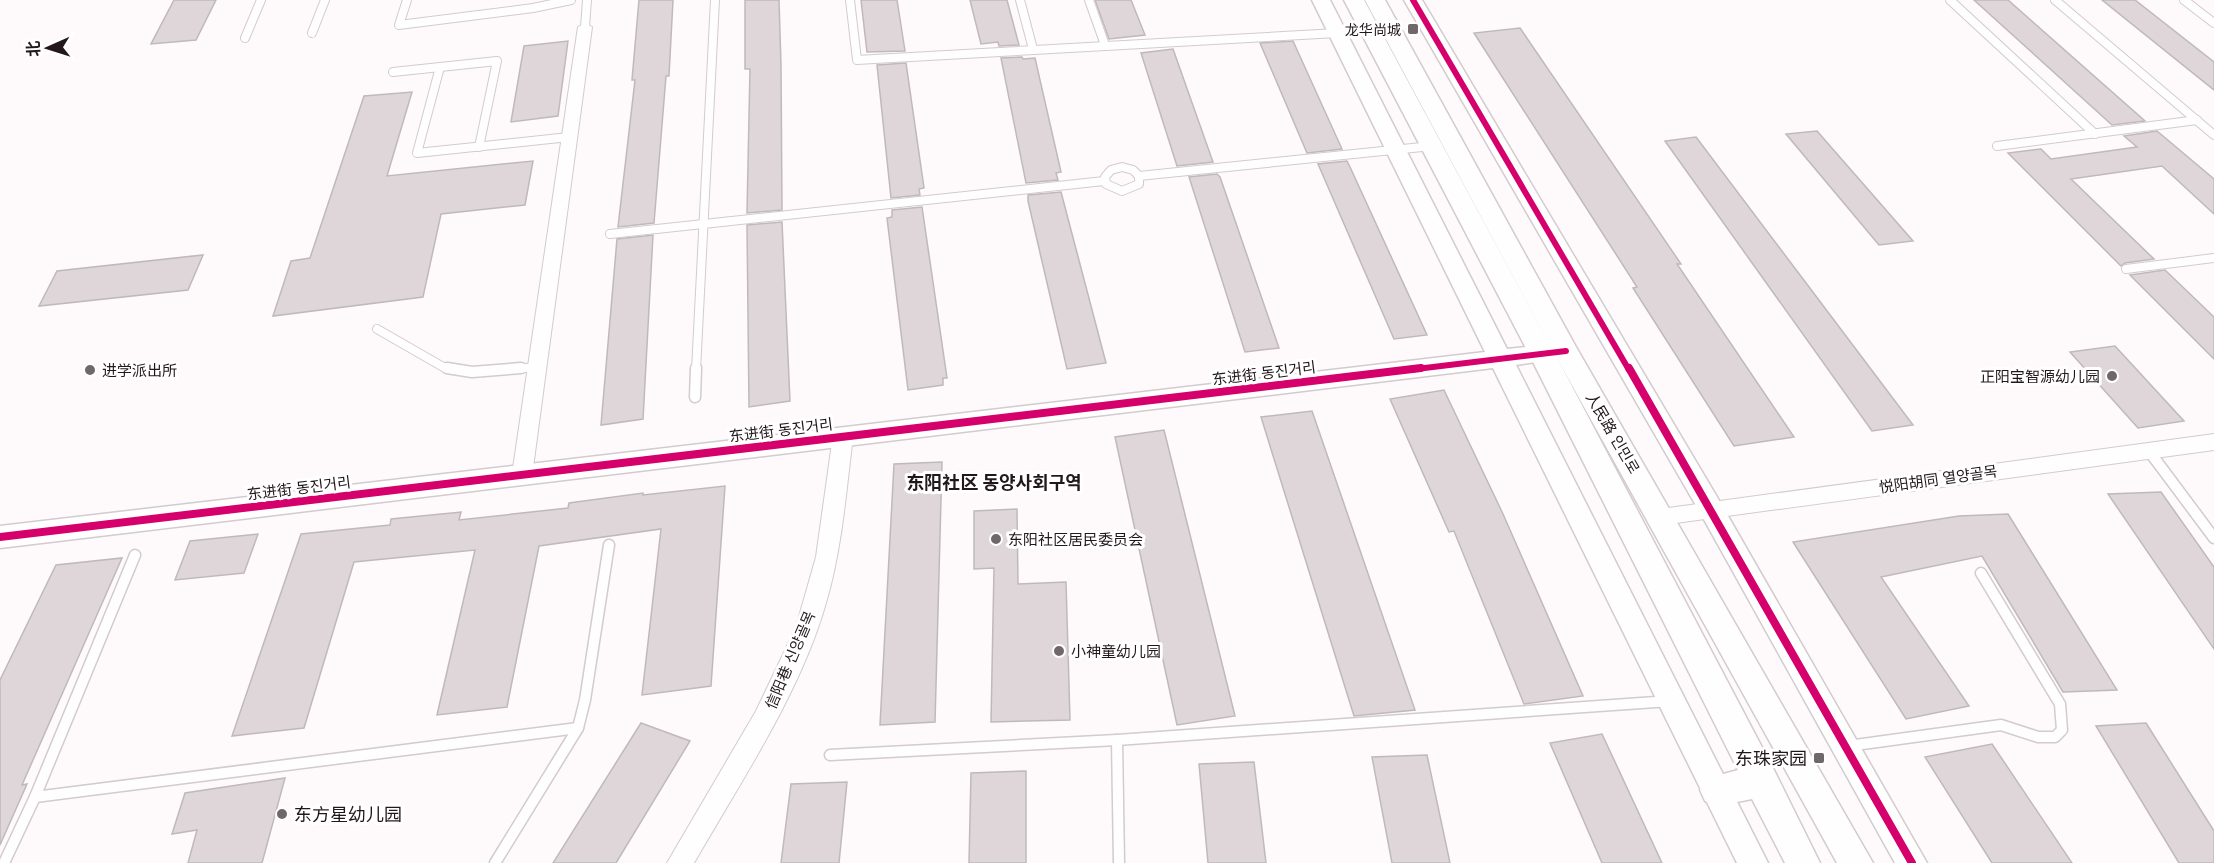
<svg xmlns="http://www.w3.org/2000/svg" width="2214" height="863" viewBox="0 0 2214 863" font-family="Inter,'Noto Sans SC','Noto Sans KR',sans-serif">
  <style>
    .building { fill: #dfd6d9; stroke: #c0b9bb; stroke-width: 1.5 }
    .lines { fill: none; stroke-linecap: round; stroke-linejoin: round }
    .service-far1-casing { stroke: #d3cbcd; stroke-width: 10 }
    .service-casing { stroke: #d3cbcd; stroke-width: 13 }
    .minor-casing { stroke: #d3cbcd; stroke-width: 2 }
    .tertiary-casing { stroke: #d3cbcd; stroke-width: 3 }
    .secondary-casing { stroke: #d3cbcd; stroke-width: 3 }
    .service-far1 { stroke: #fffefe; stroke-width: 8 }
    .service { stroke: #fffefe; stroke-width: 10 }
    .minor { fill: #fffefe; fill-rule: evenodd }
    .tertiary { fill: #fffefe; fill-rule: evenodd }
    .secondary { fill: #fffefe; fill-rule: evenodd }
    .cycleway-far1-casing { stroke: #fff; stroke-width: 9 }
    .cycleway-casing { stroke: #fff; stroke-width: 12 }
    .cycleway-far1 { stroke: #d6006c; stroke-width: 6 }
    .cycleway { stroke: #d6006c; stroke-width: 8 }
    .poi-dot { fill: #6f6769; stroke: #fff; stroke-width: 2 }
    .labels { text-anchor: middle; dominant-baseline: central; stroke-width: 6; stroke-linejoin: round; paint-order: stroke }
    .far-poi-label { font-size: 14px; fill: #22181b; stroke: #fff; text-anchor: end }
    .poi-label { font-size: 15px; fill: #22181b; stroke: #fff; text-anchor: start }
    .street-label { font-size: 15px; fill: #22181b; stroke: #fff }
    .quarter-label { font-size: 18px; font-weight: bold; fill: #22181b; stroke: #fff }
    .near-poi-label { font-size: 18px; fill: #22181b; stroke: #fff; text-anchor: end }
  </style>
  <rect width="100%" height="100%" fill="#fef9fb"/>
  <g class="building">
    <polygon points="174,0 216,0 196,40 151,44"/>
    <polygon points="639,0 673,0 669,76 666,76 654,223 618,227 635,80 632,80"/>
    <polygon points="745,0 779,0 781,65 782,210 747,213 750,69 745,69"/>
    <polygon points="861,0 897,0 905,51 867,52"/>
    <polygon points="970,0 1007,0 1019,45 999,46 998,42 981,44"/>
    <polygon points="1095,0 1131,0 1145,35 1109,39"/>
    <polygon points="1974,0 2008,0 2145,121 2112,125"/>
    <polygon points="2102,0 2135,0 2214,62 2214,90"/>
    <polygon points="1520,28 1681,264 1677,264 1794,437 1734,446 1633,288 1637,287 1474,33"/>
    <polygon points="568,41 558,116 511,122 524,46"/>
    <polygon points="1293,41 1342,149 1307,153 1260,43"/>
    <polygon points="1173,49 1213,162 1177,166 1141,53"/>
    <polygon points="1022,57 1023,59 1035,58 1061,172 1056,173 1058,180 1026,183 1001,58"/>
    <polygon points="906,63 924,188 919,189 920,195 891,198 877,65"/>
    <polygon points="412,92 387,176 533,161 525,205 441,214 423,297 273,316 291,261 310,258 364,96"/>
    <polygon points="1817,131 1913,241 1879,245 1786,134"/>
    <polygon points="2157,131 2214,179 2214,214 2162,166 2071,179 2154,259 2125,263 2121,266 2008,153 2041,149 2051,159 2137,147 2124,136"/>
    <polygon points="1696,137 1797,271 1913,425 1872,431 1665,141"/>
    <polygon points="1347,161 1350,167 1427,335 1394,339 1318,164"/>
    <polygon points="1217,174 1220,177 1279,348 1245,352 1189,177"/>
    <polygon points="1061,192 1106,363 1067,369 1028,201 1028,195"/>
    <polygon points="922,207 947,378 943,378 943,385 908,390 887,218 892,217 892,210"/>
    <polygon points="782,222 790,401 749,407 747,225"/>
    <polygon points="653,235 643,419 601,425 617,239"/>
    <polygon points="203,255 188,290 39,306 57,271"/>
    <polygon points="2165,270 2214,317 2214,359 2130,275"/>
    <polygon points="2115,346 2184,421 2138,428 2070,352"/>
    <polygon points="1444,390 1503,514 1583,696 1524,704 1454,531 1449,532 1390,399"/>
    <polygon points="1312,411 1415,710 1354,716 1261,417"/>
    <polygon points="1164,430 1235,716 1177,725 1115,437"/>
    <polygon points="942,462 935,722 880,725 894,464"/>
    <polygon points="725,486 711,686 642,695 661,529 539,546 507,707 437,715 475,550 354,562 304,728 232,736 301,534 390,525 391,519 461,512 459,520 568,508 569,503 643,493 643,495"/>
    <polygon points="2161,492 2214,567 2214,649 2108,494"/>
    <polygon points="1017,509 1018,584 1066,582 1070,720 991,722 994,568 974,569 974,511"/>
    <polygon points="2008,514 2117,690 2063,692 1982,556 1881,577 1969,706 1906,719 1793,542 1959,516"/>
    <polygon points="258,534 244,573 175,580 190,541"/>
    <polygon points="122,558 22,785 27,784 0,845 0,680 56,565"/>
    <polygon points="641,723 690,741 616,863 553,863"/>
    <polygon points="2146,723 2214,831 2214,863 2179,863 2096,726"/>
    <polygon points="1602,734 1662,863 1602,863 1550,743"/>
    <polygon points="1992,744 2072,863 1992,863 1925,757"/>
    <polygon points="1427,755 1450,863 1392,863 1372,757"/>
    <polygon points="1254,762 1266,863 1208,863 1199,764"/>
    <polygon points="1026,771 1026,863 969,863 971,773"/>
    <polygon points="285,778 262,863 188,863 197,830 172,834 185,793"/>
    <polygon points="847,782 839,863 781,863 791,784"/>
  </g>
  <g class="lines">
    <defs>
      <g id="service-far1">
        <polyline points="407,0 399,25 533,8 571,0"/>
        <polyline points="850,0 857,60 1337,33"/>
        <polyline points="1020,0 1033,49"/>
        <polyline points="1089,0 1105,45"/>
        <polyline points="1950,0 2095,134"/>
        <polyline points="2055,0 2214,135"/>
        <polyline points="2184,0 2214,23"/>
        <polyline points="585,27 587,0"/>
        <polyline points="312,33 325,0"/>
        <polyline points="245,38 261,0"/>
        <polyline points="440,67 417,153 569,137"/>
        <polyline points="393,72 497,61 479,147"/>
        <polyline points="1997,146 2197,120"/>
        <polygon points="1122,167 1133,170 1139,176 1139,184 1122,191 1106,184 1105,177 1111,170"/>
        <polyline points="1139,176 1432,146"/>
        <polyline points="610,234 1104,181"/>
        <polyline points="2126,269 2214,258"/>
        <polyline points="377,329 445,368 457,370"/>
        <polyline points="501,370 537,367"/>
        <polyline points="696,370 715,0"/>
      </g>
      <g id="service">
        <polyline points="447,368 472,372 521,368"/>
        <polyline points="695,397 696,368"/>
        <polyline points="2149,451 2214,538"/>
        <polyline points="1117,740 1119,863"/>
        <polyline points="1848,746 2001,725 2038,737 2055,737 2062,730 2060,704 1981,573"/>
        <polyline points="830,755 1117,740 1670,701"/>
        <polyline points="35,797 578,728"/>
        <polyline points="4,863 35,797 135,555"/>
        <polyline points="495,863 578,728 585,700 609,545"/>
      </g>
      <g id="minor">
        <polygon points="585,23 592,27 532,475 529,481 522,483 515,481 512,475 578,27"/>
        <path d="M843,428L850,431L853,436C846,492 842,549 826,603C800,694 741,781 694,863H667L756,711L796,627L816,557L833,436L836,431Z"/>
        <polygon points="2214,434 2214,450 1661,525 1654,523 1651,517 1654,511 1661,509"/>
      </g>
      <g id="tertiary">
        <polygon points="1312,0 1330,0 1507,349 1562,343 1570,345 1573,351 1570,357 1516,365 1768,863 1737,863 1493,368 0,548 0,526 1485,352"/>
        <polygon points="1404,0 1422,0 1720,502 1927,863 1895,863 1702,516"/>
      </g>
      <g id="secondary">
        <polygon points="1344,0 1364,0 1555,354 1774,770 1820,863 1785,863 1752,799 1717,806 1705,801 1700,790 1705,779 1738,770 1529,354"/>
        <polygon points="1365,0 1385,0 1576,347 1873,863 1837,863 1553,351"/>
      </g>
    </defs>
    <use href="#service-far1" class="service-far1-casing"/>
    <use href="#service" class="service-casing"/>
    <use href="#minor" class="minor-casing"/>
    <use href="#tertiary" class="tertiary-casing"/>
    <use href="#secondary" class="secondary-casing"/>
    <use href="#service-far1" class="service-far1"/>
    <use href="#service" class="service"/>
    <use href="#minor" class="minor"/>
    <use href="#tertiary" class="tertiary"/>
    <use href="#secondary" class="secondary"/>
    <defs>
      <g id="cycleway-far1">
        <polyline points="1413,0 1629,370"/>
        <polyline points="1408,370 1566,351"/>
      </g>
      <g id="cycleway">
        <polyline points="1629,368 1912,863"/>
        <polyline points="0,537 1421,368"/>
      </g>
    </defs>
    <use href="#cycleway-far1" class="cycleway-far1-casing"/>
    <use href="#cycleway" class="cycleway-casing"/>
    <use href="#cycleway-far1" class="cycleway-far1"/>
    <use href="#cycleway" class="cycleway"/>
  </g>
  <g class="poi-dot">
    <rect x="1407" y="23" width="12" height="12" rx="3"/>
    <circle cx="90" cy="370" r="6"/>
    <circle cx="2112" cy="376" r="6"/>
    <circle cx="996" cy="539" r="6"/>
    <circle cx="1059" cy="651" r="6"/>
    <rect x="1813" y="752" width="12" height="12" rx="3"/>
    <circle cx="282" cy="814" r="6"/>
  </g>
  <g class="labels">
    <g class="far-poi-label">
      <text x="1401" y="29">龙华尚城</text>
    </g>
    <g class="poi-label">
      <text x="102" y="370">进学派出所</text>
      <text x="2100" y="376" text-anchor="end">正阳宝智源幼儿园</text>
      <text x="1008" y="539">东阳社区居民委员会</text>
      <text x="1071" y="651">小神童幼儿园</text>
    </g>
    <g class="street-label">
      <text transform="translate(1264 373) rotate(-7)">东进街 동진거리</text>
      <text transform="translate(781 430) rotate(-7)">东进街 동진거리</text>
      <text transform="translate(1613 433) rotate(60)">人民路 인민로</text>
      <text transform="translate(1938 479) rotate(-8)">悦阳胡同 열양골목</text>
      <text transform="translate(299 488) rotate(-7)">东进街 동진거리</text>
      <text transform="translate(790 660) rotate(-67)">信阳巷 신양골목</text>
    </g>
    <g class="quarter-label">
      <text x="994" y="482">东阳社区 동양사회구역</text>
    </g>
    <g class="near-poi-label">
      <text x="1807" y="758">东珠家园</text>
      <text x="294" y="814" text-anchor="start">东方星幼儿园</text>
    </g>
  </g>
  <g transform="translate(48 48) rotate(267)" stroke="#ffffff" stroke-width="4.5" paint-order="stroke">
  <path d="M0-4.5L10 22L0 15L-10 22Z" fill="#22181b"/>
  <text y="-9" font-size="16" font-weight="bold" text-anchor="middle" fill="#22181b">北</text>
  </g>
</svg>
